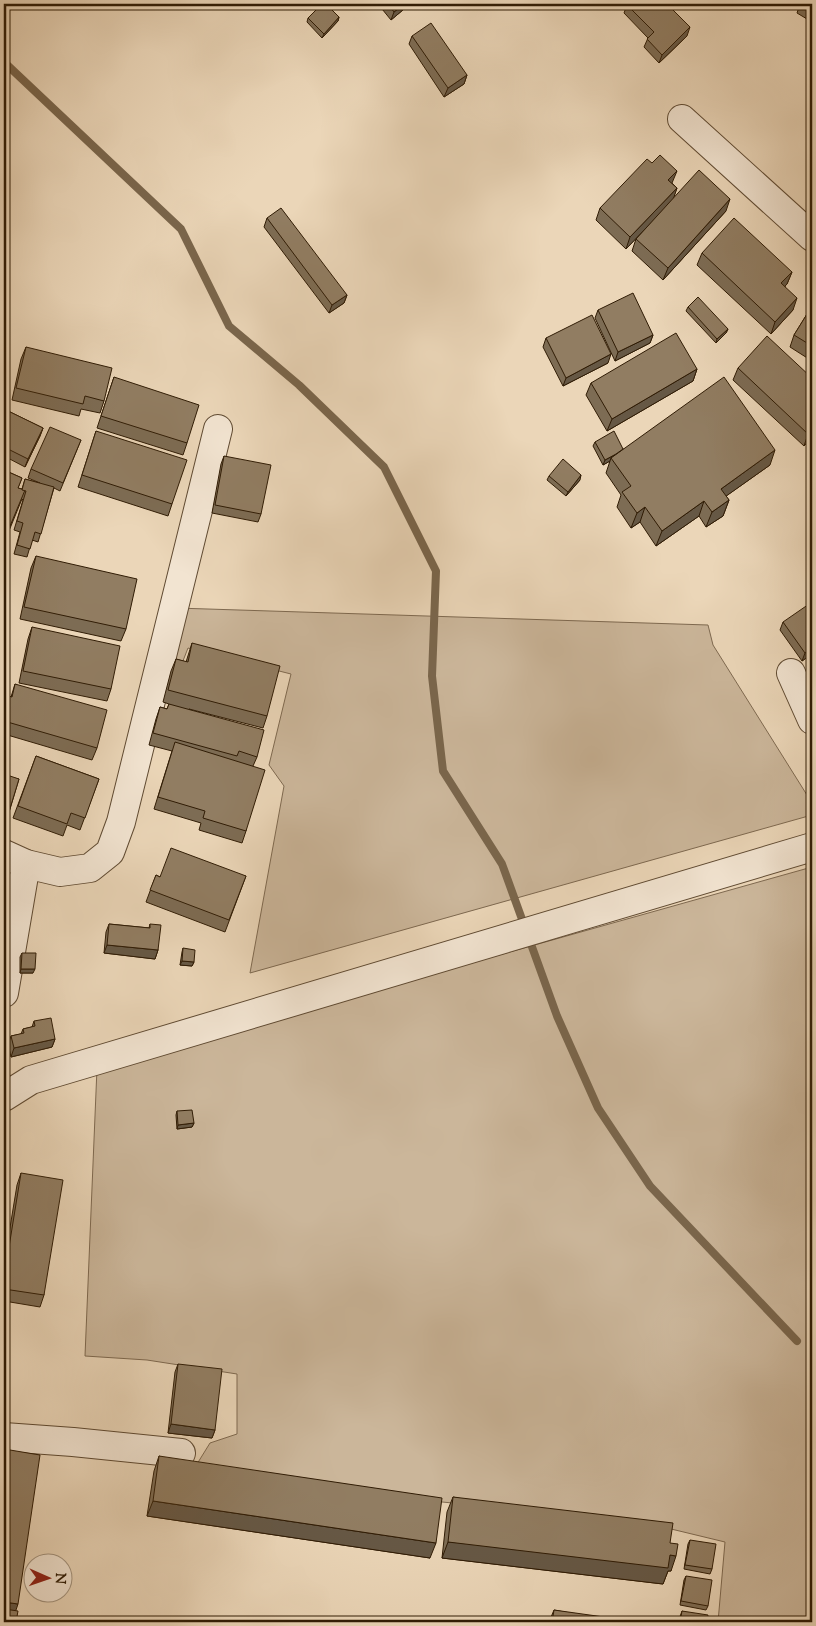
<svg xmlns="http://www.w3.org/2000/svg" width="816" height="1626" viewBox="0 0 816 1626" font-family="'Sorts Mill Goudy',serif">
  <style>
    .green { fill: #cbb69a; stroke: #7e6950 }
    .lines { fill: none; stroke-linecap: round; stroke-linejoin: round }
    .stream { stroke: #7a664c; stroke-width: 8 }
    .minor-casing { stroke: #5f4a32; stroke-width: 30 }
    .minor { stroke: #f2e4d1; stroke-width: 28 }
    .wall { fill: #7d6c54; stroke: #301c05 }
    .shaded-wall { fill: #665845; stroke: #301c05 }
    .building { fill: #917d62; stroke: #301c05 }
  </style>
  <rect width="100%" height="100%" fill="#ebd6b8"/>
  <filter id="stains"><feTurbulence type="fractalNoise" baseFrequency=".004" numOctaves="4"/><feColorMatrix values="0 0 0 0 .2 0 0 0 0 .09 0 0 0 0 .02 0 0 0 .5 -.17"/></filter>
  <radialGradient id="worn" r=".72"><stop offset=".6" stop-color="#630" stop-opacity="0"/><stop offset="1" stop-color="#630" stop-opacity=".3"/></radialGradient>
  <g class="green">
    <polygon points="176,608 708,625 713,645 812,803 812,815 250,973 284,786 269,765 291,674 188,648 181,666 174,668"/>
    <polygon points="812,867 812,1622 718,1622 725,1542 638,1521 370,1495 197,1464 210,1443 237,1434 237,1374 147,1360 85,1356 97,1068"/>
  </g>
  <g class="lines">
    <polyline class="stream" points="4,62 181,229 229,326 299,385 384,467 436,571 432,676 443,771 502,864 557,1016 598,1108 650,1186 797,1341"/>
    <defs>
      <g id="minor">
        <polyline points="682,119 812,237"/>
        <polyline points="791,673 812,720"/>
        <polyline points="4,854 26,864 60,872 90,868 110,852 121,822 218,429"/>
        <polyline points="4,993 26,864"/>
        <polyline points="4,1097 31,1080 812,847"/>
        <polyline points="4,1437 73,1442 181,1453"/>
      </g>
    </defs>
    <use href="#minor" class="minor-casing"/>
    <use href="#minor" class="minor"/>
  </g>
  <g class="wall">
    <polygon points="300,4 312,4 305,10"/>
    <polygon points="378,4 410,4 391,20"/>
    <polygon points="800,4 812,4 812,22 797,13"/>
    <polygon points="627,5 687,36 659,63 644,47 648,38 624,13"/>
    <polygon points="339,17 338,21 322,38 307,22 308,18"/>
    <polygon points="412,36 467,75 464,84 444,97 409,44"/>
    <polygon points="672,183 677,188 673,198 726,211 663,280 632,251 636,239 651,222 626,249 596,220 600,208"/>
    <polygon points="267,218 347,295 344,303 329,313 264,227"/>
    <polygon points="702,253 792,272 787,284 785,286 793,310 771,334 697,265"/>
    <polygon points="812,306 812,361 790,347 794,335"/>
    <polygon points="688,307 728,329 726,333 716,343 686,311"/>
    <polygon points="598,310 653,335 650,343 615,361 595,318"/>
    <polygon points="546,338 608,363 563,386 543,347"/>
    <polygon points="26,347 104,401 100,413 81,409 79,416 12,400 21,359"/>
    <polygon points="738,368 812,378 812,437 804,446 733,380"/>
    <polygon points="697,369 693,381 607,431 586,395 591,383"/>
    <polygon points="114,377 187,443 183,455 97,428"/>
    <polygon points="4,409 43,428 40,436 25,467 4,456"/>
    <polygon points="96,431 172,504 168,516 78,487"/>
    <polygon points="81,440 60,491 54,488 38,542 32,540 27,557 14,554 20,532 14,530 23,500 22,499 4,543 4,470 22,478 18,488 22,489 25,479 40,483 28,478 31,469"/>
    <polygon points="595,442 623,449 770,465 726,496 729,500 723,516 706,527 699,516 656,546 640,522 631,528 617,507 621,495 606,473 610,461 603,465 593,446"/>
    <polygon points="224,456 261,514 258,522 212,513 221,464"/>
    <polygon points="549,476 580,480 566,496 547,480"/>
    <polygon points="36,556 126,629 121,641 20,619 31,568"/>
    <polygon points="783,622 812,654 802,661 780,630"/>
    <polygon points="32,627 111,689 107,701 19,683 28,639"/>
    <polygon points="192,643 267,716 263,728 189,709 257,757 253,766 246,831 242,843 199,830 201,823 154,809 172,751 149,745 156,719 160,707 167,709 169,704 163,702 171,671 176,659 186,662"/>
    <polygon points="15,684 97,748 92,760 4,734 4,698 11,697"/>
    <polygon points="36,756 99,779 80,830 67,825 63,836 13,818"/>
    <polygon points="4,776 19,779 7,819 4,818"/>
    <polygon points="156,875 160,877 246,876 225,932 146,902"/>
    <polygon points="109,924 149,928 150,924 158,950 155,959 104,953 106,932"/>
    <polygon points="183,948 194,962 192,966 180,965 182,952"/>
    <polygon points="22,953 33,973 20,973 20,957"/>
    <polygon points="34,1021 55,1039 52,1047 11,1057 8,1044 11,1036 21,1034 23,1029 32,1027"/>
    <polygon points="177,1111 194,1123 192,1127 177,1129 176,1115"/>
    <polygon points="21,1173 44,1295 40,1307 4,1301 4,1264 17,1185"/>
    <polygon points="178,1364 215,1430 212,1438 168,1433 175,1372"/>
    <polygon points="159,1456 430,1558 147,1516 154,1471"/>
    <polygon points="453,1497 670,1543 671,1571 668,1571 663,1584 442,1558 447,1512"/>
    <polygon points="690,1540 712,1569 710,1574 684,1569 688,1544"/>
    <polygon points="686,1576 708,1606 706,1610 680,1605 684,1580"/>
    <polygon points="554,1610 618,1622 549,1622"/>
    <polygon points="682,1611 707,1622 678,1622"/>
  </g>
  <g class="shaded-wall">
    <polygon points="307,4 312,4 305,10"/>
    <polygon points="404,4 410,4 391,20 394,12"/>
    <polygon points="339,17 338,21 322,38 324,34"/>
    <polygon points="690,27 687,36 659,63 662,55"/>
    <polygon points="467,75 464,84 444,97 448,88"/>
    <polygon points="677,171 672,183 664,192 668,180"/>
    <polygon points="677,188 673,200 626,249 630,237"/>
    <polygon points="730,199 726,211 663,280 668,268"/>
    <polygon points="9,265 6,273 4,277 4,273"/>
    <polygon points="792,272 787,284 777,295 781,283"/>
    <polygon points="347,295 344,303 329,313 332,305"/>
    <polygon points="797,298 793,310 771,334 775,322"/>
    <polygon points="728,329 726,333 716,343 717,339"/>
    <polygon points="653,335 650,343 615,361 618,352"/>
    <polygon points="611,354 608,363 563,386 566,378"/>
    <polygon points="697,369 693,381 607,431 612,419"/>
    <polygon points="43,428 40,436 25,467 28,459"/>
    <polygon points="812,430 812,437 804,446 808,434"/>
    <polygon points="624,450 611,458 610,461 603,465 605,460"/>
    <polygon points="775,450 770,465 715,504 721,489"/>
    <polygon points="581,475 580,480 566,496 568,492"/>
    <polygon points="729,500 723,516 706,527 712,512"/>
    <polygon points="704,501 699,516 656,546 662,531"/>
    <polygon points="645,507 640,522 631,528 637,513"/>
    <polygon points="812,648 812,654 802,661 805,653"/>
    <polygon points="4,679 7,679 6,683 4,683"/>
    <polygon points="107,945 158,950 155,959 104,953"/>
    <polygon points="182,961 194,962 192,966 180,965"/>
    <polygon points="21,969 35,969 33,973 20,973"/>
    <polygon points="55,1039 52,1047 11,1057 14,1048"/>
    <polygon points="194,1123 192,1127 177,1129 178,1125"/>
    <polygon points="171,1424 215,1430 212,1438 168,1433"/>
    <polygon points="153,1501 436,1543 430,1558 147,1516"/>
    <polygon points="448,1542 670,1555 676,1556 671,1571 668,1571 663,1584 442,1558"/>
    <polygon points="4,1602 18,1604 14,1616 4,1614"/>
  </g>
  <g class="building">
    <polygon points="322,4 326,4 339,17 324,34 308,18"/>
    <polygon points="388,4 404,4 394,12"/>
    <polygon points="628,4 667,4 690,27 662,55 647,39 654,32 627,5"/>
    <polygon points="800,4 812,4 812,12 800,5"/>
    <polygon points="431,23 467,75 448,88 412,36"/>
    <polygon points="660,155 677,171 668,180 677,188 630,237 600,208 647,159 652,163"/>
    <polygon points="699,170 730,199 668,268 636,239"/>
    <polygon points="281,208 347,295 332,305 267,218"/>
    <polygon points="734,218 792,272 781,283 797,298 775,322 702,253"/>
    <polygon points="4,261 9,265 4,273"/>
    <polygon points="633,293 653,335 618,352 598,310"/>
    <polygon points="698,297 728,329 717,339 688,307"/>
    <polygon points="812,306 812,346 794,335"/>
    <polygon points="592,315 611,354 566,378 546,338"/>
    <polygon points="676,333 697,369 612,419 591,383"/>
    <polygon points="767,336 812,378 812,430 808,434 738,368"/>
    <polygon points="26,347 112,368 104,401 85,396 83,404 16,388"/>
    <polygon points="114,377 199,405 187,443 101,416"/>
    <polygon points="724,377 775,450 721,489 729,500 712,512 704,501 662,531 645,507 637,513 622,492 631,486 611,458"/>
    <polygon points="4,409 43,428 28,459 4,447"/>
    <polygon points="50,427 81,440 63,483 31,469"/>
    <polygon points="96,431 187,460 172,504 82,475"/>
    <polygon points="614,431 623,449 616,454 605,460 595,442"/>
    <polygon points="224,456 271,465 261,514 215,505"/>
    <polygon points="563,459 581,475 568,492 549,476"/>
    <polygon points="4,470 22,478 18,488 25,490 8,531 4,530"/>
    <polygon points="25,479 54,487 41,534 35,532 30,549 17,545 23,523 17,521 26,491 22,490"/>
    <polygon points="36,556 137,579 126,629 24,607"/>
    <polygon points="812,602 812,648 805,653 783,622"/>
    <polygon points="32,627 120,646 111,689 23,671"/>
    <polygon points="192,643 280,666 267,716 168,690 176,659 188,662"/>
    <polygon points="4,667 9,668 7,679 4,679"/>
    <polygon points="15,684 107,710 97,748 4,721 4,699 5,695 12,697"/>
    <polygon points="169,704 264,730 257,757 239,751 237,756 153,733 160,707 167,709"/>
    <polygon points="175,742 265,770 246,831 203,818 205,811 158,797"/>
    <polygon points="36,756 99,779 85,818 71,813 67,824 18,806"/>
    <polygon points="4,774 19,779 8,815 4,813"/>
    <polygon points="171,848 246,876 229,920 150,890 156,875 160,877"/>
    <polygon points="109,924 150,928 150,924 161,925 158,950 107,945"/>
    <polygon points="183,948 195,950 194,962 182,961"/>
    <polygon points="22,953 36,953 35,969 21,969"/>
    <polygon points="51,1018 55,1039 14,1048 11,1036 24,1033 23,1029 35,1026 34,1021"/>
    <polygon points="192,1110 194,1123 178,1125 177,1111"/>
    <polygon points="21,1173 63,1180 44,1295 4,1289 4,1278"/>
    <polygon points="178,1364 222,1369 215,1430 171,1424"/>
    <polygon points="4,1449 40,1455 18,1604 4,1602"/>
    <polygon points="159,1456 442,1498 436,1543 153,1501"/>
    <polygon points="453,1497 673,1523 670,1543 678,1544 676,1556 670,1555 668,1568 448,1542"/>
    <polygon points="690,1540 716,1544 712,1569 685,1565"/>
    <polygon points="686,1576 712,1580 708,1606 681,1601"/>
    <polygon points="4,1609 18,1611 16,1622 4,1622"/>
    <polygon points="554,1610 618,1619 618,1622 552,1622"/>
    <polygon points="682,1611 708,1615 707,1622 680,1622"/>
  </g>
  <rect width="816" height="1626" fill="none" stroke="#ebd6b8" stroke-width="20"/>
  <rect x="5" y="5" width="806" height="1616" fill="none" stroke="#301c05" stroke-width="2.5"/>
  <rect x="10" y="10" width="796" height="1606" fill="none" stroke="#301c05"/>
  <g transform="translate(48 1578) rotate(92)"><circle r="24" fill="#f2e4d1" stroke="#a4947f"/>
  <path d="M0-4L9 19L0 12L-9 19Z" fill="#8f2418"/>
  <text y="-8" font-size="14" font-weight="bold" text-anchor="middle" fill="#301c05">N</text>
  </g>
  <rect width="100%" height="100%" filter="url(#stains)"/>
  <rect width="100%" height="100%" fill="url(#worn)"/>
</svg>
